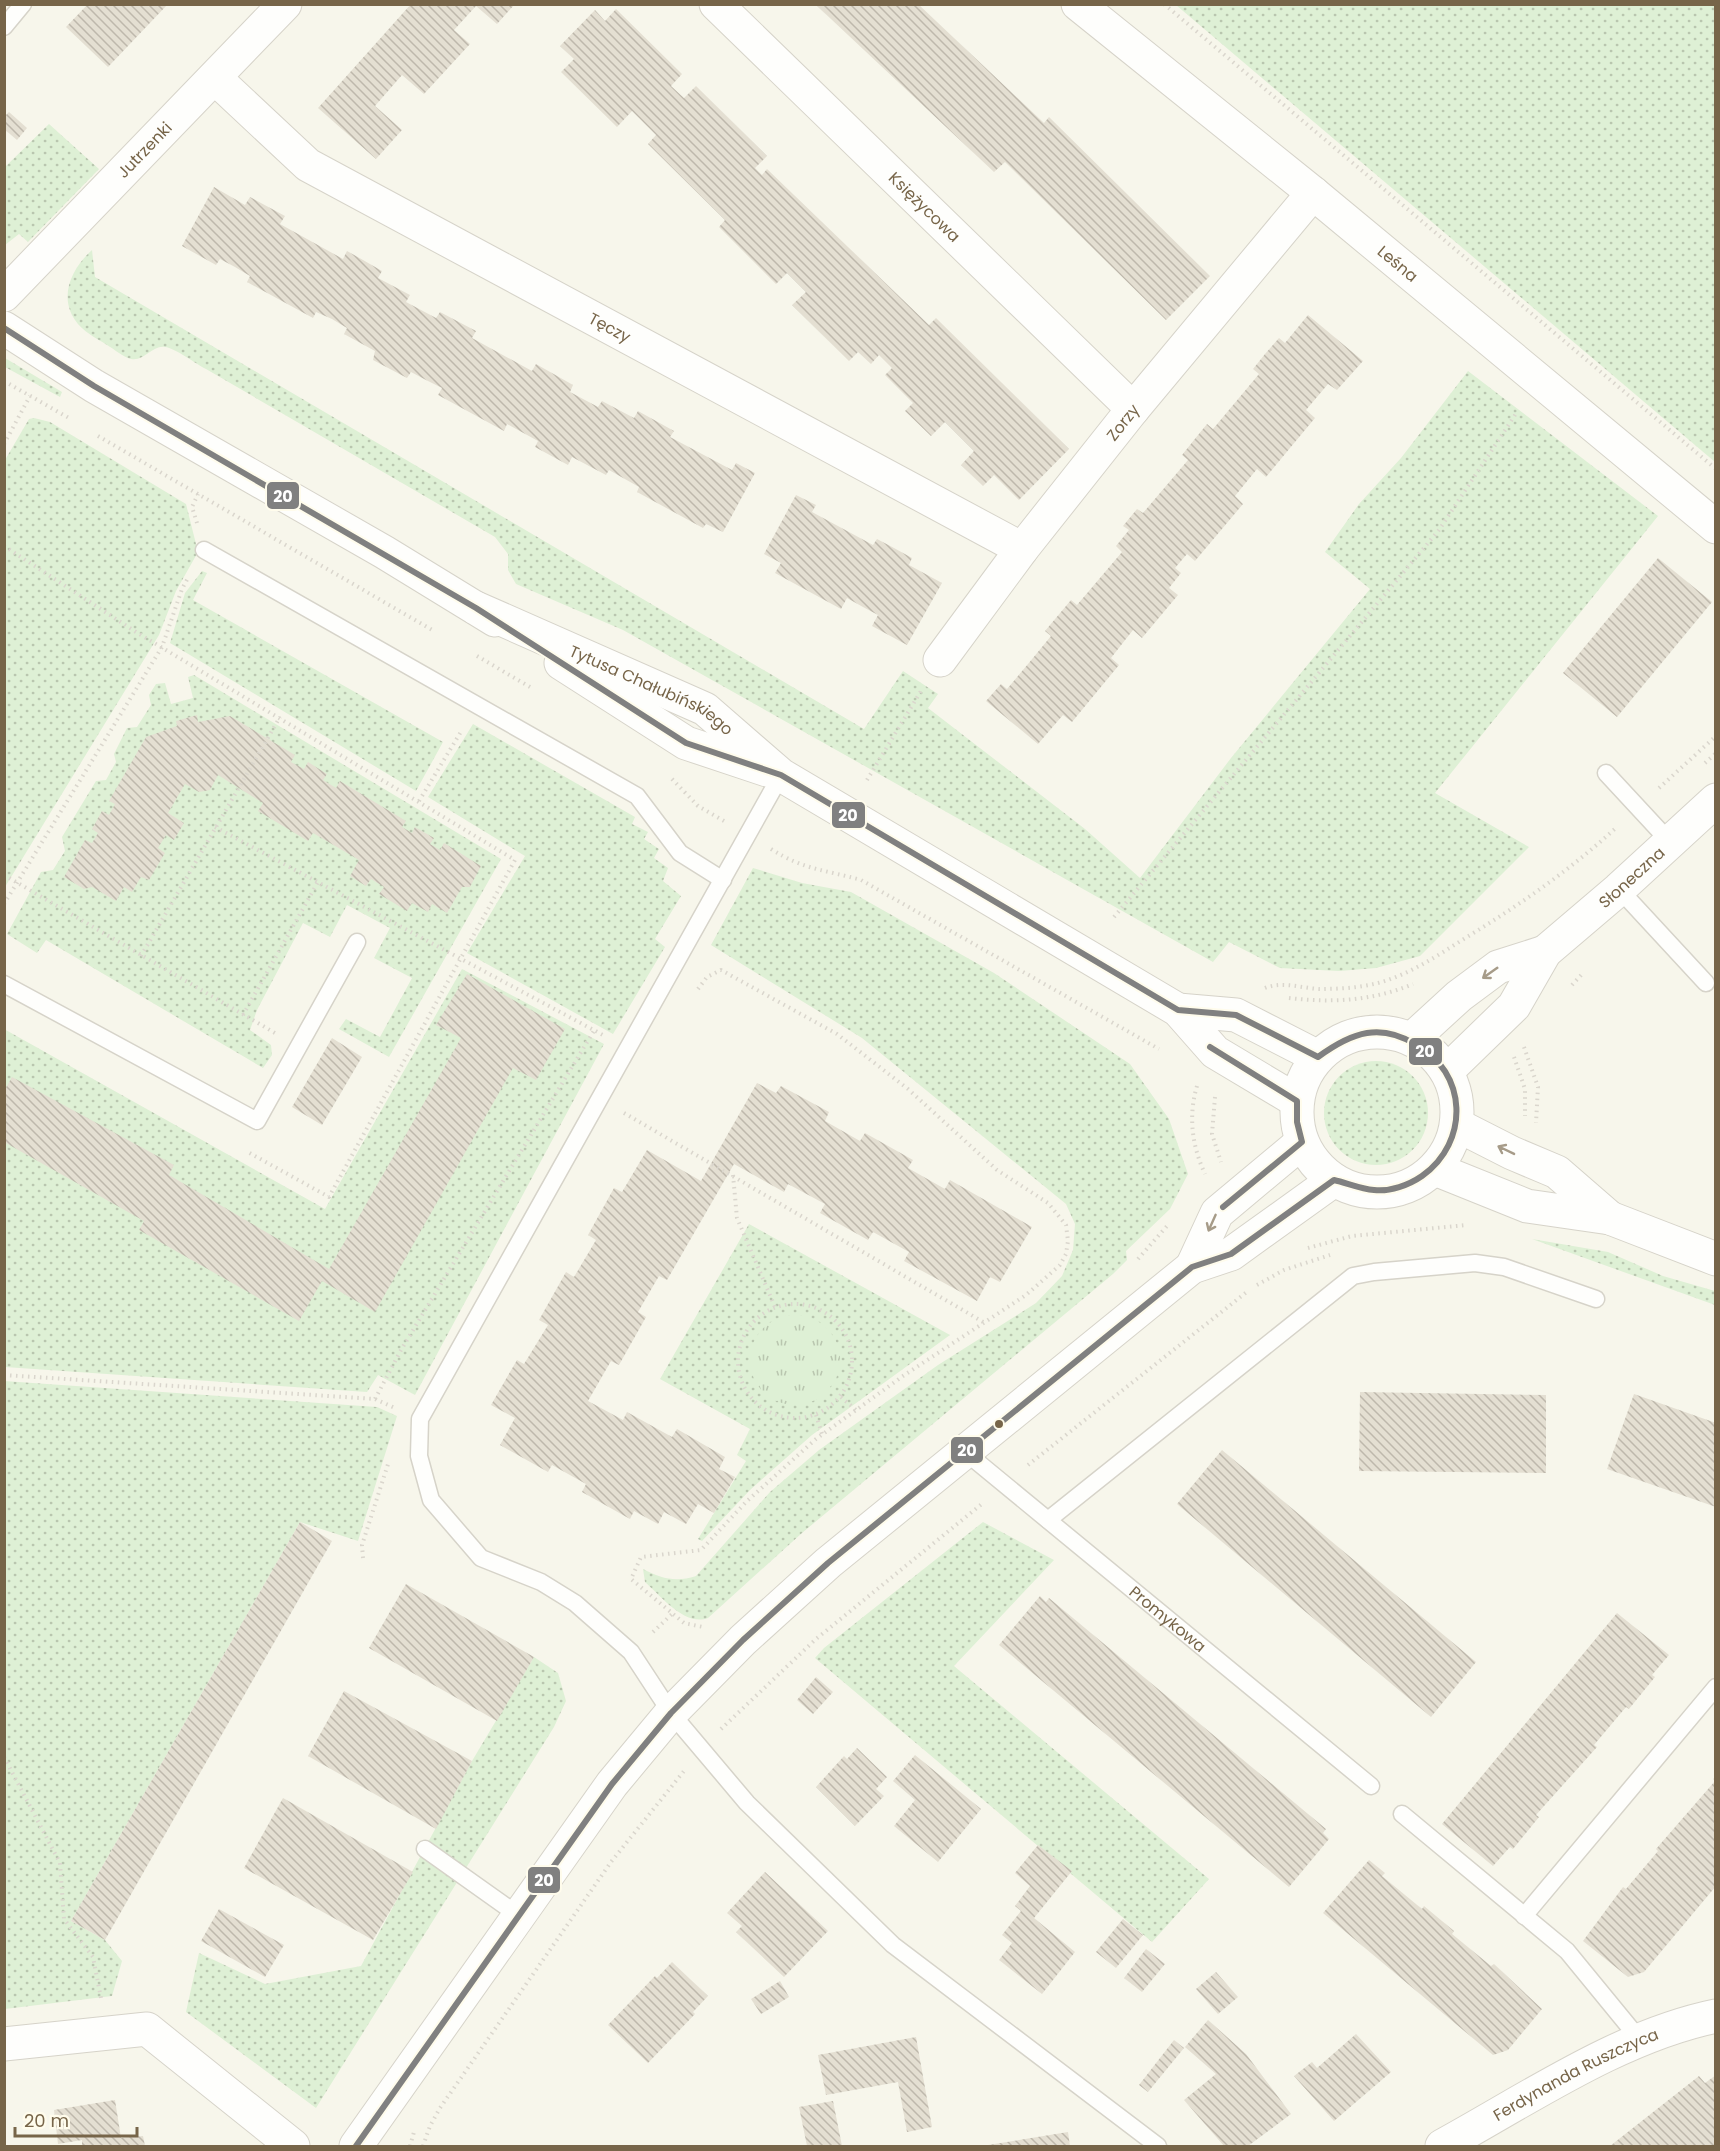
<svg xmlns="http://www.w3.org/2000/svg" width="1720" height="2151" viewBox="0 0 1720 2151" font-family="Poppins,sans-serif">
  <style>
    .grass { fill: url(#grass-dots) }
    .park { fill: url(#park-tufts) }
    .building { fill: url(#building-back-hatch) }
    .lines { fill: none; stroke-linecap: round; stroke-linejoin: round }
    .lane-casing { stroke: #d6d3c9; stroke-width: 19 }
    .street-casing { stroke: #d6d3c9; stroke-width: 35 }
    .path { stroke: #dad6cd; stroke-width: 4; stroke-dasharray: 1.5 4.5; stroke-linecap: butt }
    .lane { stroke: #fefefc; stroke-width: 16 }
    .street { stroke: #fefefc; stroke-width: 33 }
    .bus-1-casing { stroke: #fffcec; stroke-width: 10 }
    .bus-1 { stroke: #808080; stroke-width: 6 }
    .oneway { stroke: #a69b88 }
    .bus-dot { fill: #776549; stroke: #fffcec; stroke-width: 2 }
    .labels { text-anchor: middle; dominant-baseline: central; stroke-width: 6; stroke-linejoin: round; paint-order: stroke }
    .street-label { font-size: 16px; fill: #776549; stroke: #fffcec }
    .line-badge { stroke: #fffcec; stroke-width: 2 }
    .badge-label { font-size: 16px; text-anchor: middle; font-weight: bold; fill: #fff }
  </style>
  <defs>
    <pattern id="grass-dots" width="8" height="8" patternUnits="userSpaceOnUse" patternTransform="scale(1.5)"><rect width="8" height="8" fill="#def0d5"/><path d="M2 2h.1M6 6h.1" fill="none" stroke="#b9c6af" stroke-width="1.8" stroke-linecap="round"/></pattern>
    <pattern id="park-tufts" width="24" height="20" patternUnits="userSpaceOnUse" patternTransform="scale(1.5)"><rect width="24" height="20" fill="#def0d5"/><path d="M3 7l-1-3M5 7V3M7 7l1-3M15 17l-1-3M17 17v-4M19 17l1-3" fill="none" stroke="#b9c6af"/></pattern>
    <pattern id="building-back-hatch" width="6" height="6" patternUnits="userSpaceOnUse" patternTransform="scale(1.5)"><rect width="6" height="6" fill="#e4dfd2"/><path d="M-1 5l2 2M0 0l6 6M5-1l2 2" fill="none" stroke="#beb8ac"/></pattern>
  </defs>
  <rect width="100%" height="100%" fill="#f7f6eb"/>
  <g class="grass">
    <polygon points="1176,5 1715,5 1715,462"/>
    <polygon points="49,124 99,169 28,242 19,234 5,245 5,167"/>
    <path d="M92,250L95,277L864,729L903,671L938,694L928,708L1085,829L1140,878L1231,758L1370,589L1325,552L1359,504L1401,458L1468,371L1658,516L1435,793L1529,847L1420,956L1376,968L1339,971L1280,968L1229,942L1213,962L623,630L516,584L508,570V554L495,537L206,369C196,364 175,348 165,347C152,345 144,362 131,359C123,357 114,349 107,345C96,338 82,331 75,320C58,295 73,267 92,250Z"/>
    <polygon points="5,358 62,392 60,397 5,367"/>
    <polygon points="34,418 50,422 186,504 198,552 176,591 159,635 5,887 5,460 29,419"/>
    <polygon points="202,571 207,573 193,600 443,742 416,791 170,643 185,593"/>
    <polygon points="194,675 501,859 389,1057 339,1029 346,1019 380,1037 412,978 374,958 390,928 347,905 330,937 303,923 257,1010 250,1030 271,1045 272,1055 263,1068 46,940 37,953 7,934 41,872 53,870 65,851 62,837 96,781 106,780 116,762 114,754 127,728 137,727 151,705 149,695 156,684 165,683 171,704 193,698 188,677"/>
    <polygon points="473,724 635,817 632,824 648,832 644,839 659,849 654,858 668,868 663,881 681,896 655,939 665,947 613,1034 467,953 525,856 428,797"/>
    <path d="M753,868L802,883L851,892L994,973L1130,1064L1169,1119L1188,1174L1170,1209L1126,1251L1127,1260L1113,1274L802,1533L708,1618C685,1627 661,1596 645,1582L643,1569C661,1578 675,1583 696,1576L770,1492L819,1450L938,1365L1036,1303L1062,1276L1073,1250L1075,1224L1066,1204L862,1038L711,945Z"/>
    <polygon points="462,969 604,1044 415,1395 378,1375 367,1392 5,1367 4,1029 325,1209"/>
    <circle cx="1376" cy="1113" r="52"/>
    <polygon points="749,1224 950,1335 812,1435 750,1490 702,1541 698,1539 746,1461 737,1455 750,1429 660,1379"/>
    <polygon points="1532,1239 1608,1252 1663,1276 1715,1291 1715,1305"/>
    <polygon points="4,1381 377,1407 397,1416 358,1541 300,1522 71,1921 105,1940 122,1961 112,1996 5,2009"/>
    <polygon points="983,1522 1054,1560 954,1666 1209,1879 1152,1942 815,1658 824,1648"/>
    <polygon points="534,1657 558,1673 566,1701 554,1727 316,2108 186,2012 199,1953 265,1984 361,1966 472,1761"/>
  </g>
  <circle class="park" cx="795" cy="1360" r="45"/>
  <g class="building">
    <polygon points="88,4 168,4 108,67 66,27"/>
    <polygon points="411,4 515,4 497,24 476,6 454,30 470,44 424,94 402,75 375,106 402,130 376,159 318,108"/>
    <polygon points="815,4 918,4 1044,123 1049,117 1210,276 1166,320 1005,162 994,172"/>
    <polygon points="616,9 682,74 671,86 684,98 696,86 767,156 755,168 762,175 767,169 929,325 936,318 1069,449 1019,500 994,475 983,486 961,465 974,451 945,422 931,436 905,411 913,403 885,375 892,368 879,355 871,364 858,352 849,361 792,305 806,292 787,273 776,284 719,227 725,220 648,144 656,135 632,111 617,127 561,72 574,59 560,46 595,10 605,21"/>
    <polygon points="9,112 27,128 17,140 4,129 4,117"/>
    <polygon points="214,187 245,205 250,197 285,216 280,224 343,259 347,251 363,260 382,271 378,278 410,295 406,302 436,318 440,312 457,321 476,331 472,338 532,371 536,364 573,385 570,392 598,407 602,401 634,418 638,411 674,431 670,437 732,470 736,463 755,473 723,532 706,524 703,528 637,492 639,487 609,470 606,475 572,457 568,465 535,447 538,441 507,424 504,431 438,395 442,388 426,380 411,372 407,378 373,360 375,351 344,334 347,328 332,319 316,312 313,318 247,282 250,276 235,267 220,259 216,265 182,246"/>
    <polygon points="1308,315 1363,361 1337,390 1328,384 1306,410 1315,418 1290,448 1266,477 1257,469 1235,496 1243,504 1195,561 1187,554 1175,568 1181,573 1169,588 1178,595 1142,638 1133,630 1111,658 1119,665 1072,722 1063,715 1038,744 986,701 1001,684 1007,689 1028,664 1051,636 1045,631 1071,600 1077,605 1122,552 1116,546 1129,530 1123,526 1137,509 1143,513 1188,460 1182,455 1194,440 1207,424 1213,429 1259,374 1253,369 1265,354 1279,338 1285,343"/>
    <polygon points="796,495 816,505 812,512 873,545 877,539 894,548 912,558 909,565 942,583 907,645 872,626 878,615 863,607 847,598 841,609 775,573 781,563 764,554"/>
    <polygon points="1658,558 1712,602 1617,717 1563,673"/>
    <polygon points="197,715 198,722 230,716 295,755 291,762 304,769 308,762 327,774 323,780 336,788 340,781 406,821 402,827 412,833 415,827 434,838 430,844 440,850 444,843 481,866 470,887 462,887 447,913 432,904 428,912 412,903 407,911 379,894 384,887 371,879 366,886 350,876 359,860 313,833 308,841 258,811 263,803 218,775 210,790 199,792 185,784 168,813 184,823 174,840 166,835 158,848 165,853 149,880 141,877 132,892 124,887 116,901 92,887 84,889 64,877 85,840 92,843 98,833 92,829 102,811 109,815 115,804 109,801 146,737 177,726 176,721"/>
    <polygon points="467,974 565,1029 536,1080 513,1068 375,1312 322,1281 299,1321 139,1230 144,1221 4,1142 4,1091 12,1077 174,1165 169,1175 329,1269 461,1038 436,1025"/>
    <polygon points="332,1038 362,1057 322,1125 292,1107"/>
    <polygon points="757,1083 776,1093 781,1086 829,1112 825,1121 860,1141 865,1133 913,1160 908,1168 945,1189 950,1180 1032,1227 1000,1282 990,1277 977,1301 904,1261 909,1252 873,1232 868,1240 820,1213 825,1204 788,1184 784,1192 734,1164 667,1280 659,1276 638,1312 646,1317 619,1365 611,1361 588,1401 623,1420 627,1412 672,1437 677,1429 725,1457 719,1469 735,1477 714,1513 698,1504 686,1524 664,1512 658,1524 634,1511 630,1519 582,1492 586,1484 552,1465 548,1472 500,1445 515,1418 491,1405 517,1360 524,1364 548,1325 539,1320 566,1272 574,1277 596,1240 588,1235 614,1188 622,1192 647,1150 701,1181"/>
    <polygon points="1360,1392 1546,1395 1546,1473 1359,1471"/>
    <polygon points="1634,1394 1716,1423 1716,1507 1607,1469"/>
    <polygon points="1222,1450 1476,1662 1431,1717 1177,1504"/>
    <polygon points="300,1522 332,1541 105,1940 71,1921"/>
    <polygon points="406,1584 534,1657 497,1721 369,1648"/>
    <polygon points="1040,1596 1046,1602 1049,1598 1326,1829 1323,1833 1329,1839 1289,1887 999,1645"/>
    <polygon points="1617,1613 1669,1655 1652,1675 1655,1677 1629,1709 1626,1707 1594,1745 1597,1747 1536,1815 1539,1817 1513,1849 1510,1847 1493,1866 1442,1824"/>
    <polygon points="816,1677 833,1692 813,1714 797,1700"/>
    <polygon points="344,1691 472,1761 436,1829 308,1756"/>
    <polygon points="857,1748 887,1777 876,1789 884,1796 855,1826 816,1787 844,1756 847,1759"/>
    <polygon points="915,1755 981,1809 938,1862 894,1826 915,1800 893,1781"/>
    <polygon points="1716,1776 1716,1886 1644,1972 1628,1977 1583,1941 1623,1887 1626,1889 1658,1851 1656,1849 1715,1781 1713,1779"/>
    <polygon points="283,1798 413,1872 373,1940 244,1868"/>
    <polygon points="1038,1845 1072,1871 1034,1918 1075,1952 1042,1994 999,1960 1012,1943 1002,1935 1021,1911 1015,1906 1030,1886 1015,1873"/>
    <polygon points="1369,1860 1385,1873 1382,1876 1422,1909 1424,1906 1454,1931 1452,1934 1491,1966 1494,1964 1542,2009 1508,2050 1493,2055 1323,1913"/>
    <polygon points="765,1872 828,1931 784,1977 736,1932 742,1926 727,1913"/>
    <polygon points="219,1909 284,1945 265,1977 201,1941"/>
    <polygon points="1123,1919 1143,1935 1116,1968 1096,1952"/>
    <polygon points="1146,1949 1165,1964 1142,1992 1124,1978"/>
    <polygon points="672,1962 708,1996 693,2012 695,2014 648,2063 608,2025 655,1976 657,1978"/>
    <polygon points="1216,1972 1238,1997 1218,2014 1196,1989"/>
    <polygon points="780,1981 789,1997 761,2014 751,1999"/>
    <polygon points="1208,2020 1246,2054 1291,2114 1248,2146 1224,2146 1184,2100 1216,2074 1185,2047"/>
    <polygon points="1356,2034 1391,2072 1334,2121 1294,2076 1312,2062 1317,2068"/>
    <polygon points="916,2037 932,2127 907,2132 898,2082 826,2095 818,2055"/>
    <polygon points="1174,2040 1184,2048 1148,2092 1139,2085"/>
    <polygon points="1716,2075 1716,2146 1610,2146 1699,2076 1705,2083"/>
    <polygon points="115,2100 121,2138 143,2136 145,2146 82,2146 82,2140 58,2144 54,2110"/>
    <polygon points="833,2101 842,2146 807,2146 799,2107"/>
    <polygon points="1068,2132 1070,2146 988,2146 988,2145"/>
  </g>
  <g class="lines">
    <defs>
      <g id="lane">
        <polyline points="4,27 23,4"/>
        <polyline points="204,550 637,796 680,853 723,880"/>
        <polyline points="1606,773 1670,842"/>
        <polyline points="781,775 420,1419 419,1456 431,1500 481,1558 541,1582 575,1603 631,1652 671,1713 747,1803 893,1945 1158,2146"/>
        <polyline points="1619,889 1706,983"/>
        <polyline points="4,984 257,1121 357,942"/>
        <path id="s1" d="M964,1451L1371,1786"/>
        <polyline points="1048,1520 1353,1276 1374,1272 1475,1263 1504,1267 1596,1299"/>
        <polyline points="1402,1814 1567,1951 1640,2040"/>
        <polyline points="425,1849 518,1915"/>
        <polyline points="1524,1916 1716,1687"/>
      </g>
      <g id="street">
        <path id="s2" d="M716,4L1133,409"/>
        <path id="s3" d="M1078,4L1313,193L1716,527"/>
        <path id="s4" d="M215,78L308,165L1022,549"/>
        <path id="s5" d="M4,295L285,4"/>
        <polyline points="4,328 94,386 384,552 495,620"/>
        <path id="s6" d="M476,608L705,709L781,775L1178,1010L1215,1052L1297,1101"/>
        <path id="s7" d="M940,660L1022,549L1133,409L1313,193"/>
        <polyline points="561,663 686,743 767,770"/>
        <polyline points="1178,1010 1236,1015 1318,1057"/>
        <circle cx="1377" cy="1112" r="80"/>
        <polyline points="1412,1039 1459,996 1498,967 1545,952"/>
        <path id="s8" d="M1447,1071L1514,1006L1545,952L1619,889L1716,800"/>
        <polyline points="1457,1125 1512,1153 1557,1172 1610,1218"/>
        <polyline points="1435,1169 1527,1206 1610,1218 1716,1259"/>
        <polyline points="1192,1267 1217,1213 1302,1142"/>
        <polyline points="4,2044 147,2029 293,2146"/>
        <polyline points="356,2146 612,1784 671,1713 743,1640 828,1563 1192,1267 1231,1254 1334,1180"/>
        <path id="s9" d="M1442,2146C1528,2099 1619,2036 1716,2016"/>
      </g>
    </defs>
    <use href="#lane" class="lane-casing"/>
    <use href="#street" class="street-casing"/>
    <g class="path">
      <polyline points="1164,4 1716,469"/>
      <polyline points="4,381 69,418"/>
      <polyline points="98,436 434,631"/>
      <polyline points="4,444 30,396"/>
      <polyline points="197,523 192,507 198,494"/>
      <polyline points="4,546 136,632 515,860 329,1197 246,1151"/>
      <polyline points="477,656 530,687"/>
      <polyline points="1705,763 1716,753"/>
      <polyline points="672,779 698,806 724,821"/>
      <polyline points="867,780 921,691"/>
      <polyline points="1659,788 1716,736"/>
      <polyline points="419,801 462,730"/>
      <polyline points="215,827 603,1035"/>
      <path d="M771,849C804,870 826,870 861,880L1159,1049"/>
      <polyline points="4,875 275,1033"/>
      <polyline points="4,904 162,647 182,589 189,576"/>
      <polyline points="1114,917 1439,530 1517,412"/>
      <polyline points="141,956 280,717"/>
      <polyline points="1572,985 1583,973"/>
      <path d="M1265,988C1283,981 1301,988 1319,989C1338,989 1359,988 1378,983C1411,974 1438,955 1467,937C1521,904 1570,870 1617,827"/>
      <polyline points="698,989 707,977 721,970 837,1034 908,1089 997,1170 1048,1203 1066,1225 1068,1241 1066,1254 1060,1265 1026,1295 903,1376 816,1439 747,1501 701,1550 641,1557 631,1579 684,1623 703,1627"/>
      <path d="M1289,998C1332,1003 1372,1001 1413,984"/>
      <polyline points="243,1015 318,882"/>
      <polyline points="1524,1047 1538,1087 1536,1123"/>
      <polyline points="1514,1057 1525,1089 1525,1116"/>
      <path d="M1197,1086C1188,1116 1192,1146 1205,1174"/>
      <polyline points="1215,1097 1212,1134 1221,1162"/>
      <polyline points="624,1113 985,1323"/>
      <polyline points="733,1175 737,1218 775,1307"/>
      <polyline points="1308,1248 1352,1236 1467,1225"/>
      <polyline points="1138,1259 1167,1226"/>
      <polyline points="1257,1285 1284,1270 1330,1255"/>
      <circle cx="795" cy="1361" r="57"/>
      <polyline points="4,1375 375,1399 395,1408"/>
      <polyline points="841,1397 856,1410"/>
      <polyline points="375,1399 401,1350 595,1029"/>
      <polyline points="816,1415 822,1434"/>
      <polyline points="1028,1465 1248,1291"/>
      <polyline points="363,1558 362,1545 389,1461"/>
      <polyline points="653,1632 672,1614"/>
      <polyline points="721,1729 816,1639 983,1503"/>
      <polyline points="4,1757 60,1863 64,1919 93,1957 101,1998"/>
      <polyline points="410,2146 414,2132"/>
      <polyline points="423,2146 430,2126 440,2108 611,1862 684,1771"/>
    </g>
    <use href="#lane" class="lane"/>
    <use href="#street" class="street"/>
    <defs>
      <g id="bus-1">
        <path d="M4,328L94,386L476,608L686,743L781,775L1178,1010L1236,1015L1318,1057C1333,1046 1349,1036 1367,1033C1385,1030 1400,1035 1415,1044C1468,1072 1470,1142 1422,1176C1409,1185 1390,1192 1374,1190C1361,1189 1347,1183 1334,1180L1231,1254L1192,1267L828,1563L743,1640L671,1713L612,1784L356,2146"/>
        <polyline points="1210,1047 1297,1101 1297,1122 1302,1142 1223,1207"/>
      </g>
    </defs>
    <use href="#bus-1" class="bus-1-casing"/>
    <use href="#bus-1" class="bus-1"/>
  </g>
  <defs><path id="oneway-shaft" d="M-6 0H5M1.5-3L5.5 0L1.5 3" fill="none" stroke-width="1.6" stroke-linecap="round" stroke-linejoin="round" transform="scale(1.5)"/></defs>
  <g class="oneway">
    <use href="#oneway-shaft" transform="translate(1490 973) rotate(145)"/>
    <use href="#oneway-shaft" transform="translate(1506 1150) rotate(-154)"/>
    <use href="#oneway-shaft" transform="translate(1212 1223) rotate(114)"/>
  </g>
  <circle class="bus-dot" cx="999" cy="1424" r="5"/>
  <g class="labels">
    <g class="street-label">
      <text stroke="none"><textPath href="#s5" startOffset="202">Jutrzenki</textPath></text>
      <text stroke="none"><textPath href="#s2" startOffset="291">Księżycowa</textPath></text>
      <text stroke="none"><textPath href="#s3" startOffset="412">Leśna</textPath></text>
      <text stroke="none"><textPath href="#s4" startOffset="470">Tęczy</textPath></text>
      <text stroke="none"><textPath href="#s7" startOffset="300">Zorzy</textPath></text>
      <text stroke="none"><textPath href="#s6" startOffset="194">Tytusa Chałubińskiego</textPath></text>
      <text stroke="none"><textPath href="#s8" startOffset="270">Słoneczna</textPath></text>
      <text stroke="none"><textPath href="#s1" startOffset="264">Promykowa</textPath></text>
      <text stroke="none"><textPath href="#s9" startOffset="152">Ferdynanda Ruszczyca</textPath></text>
    </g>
  </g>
  <g class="line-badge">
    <rect x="266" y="481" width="34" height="29" rx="6" fill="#808080"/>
    <rect x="831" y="801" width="35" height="28" rx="6" fill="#808080"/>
    <rect x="1408" y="1037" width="35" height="29" rx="6" fill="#808080"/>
    <rect x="950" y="1436" width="34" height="28" rx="6" fill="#808080"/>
    <rect x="527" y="1866" width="34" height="28" rx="6" fill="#808080"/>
  </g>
  <g class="badge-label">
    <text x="283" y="502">20</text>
    <text x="848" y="821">20</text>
    <text x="1425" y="1057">20</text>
    <text x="967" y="1456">20</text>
    <text x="544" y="1886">20</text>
  </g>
  <rect width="1720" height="2151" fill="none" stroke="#776549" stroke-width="12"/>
  <path d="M15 2127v9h122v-9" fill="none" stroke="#776549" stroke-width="3"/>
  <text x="24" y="2127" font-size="18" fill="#776549" stroke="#fffcec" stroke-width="4.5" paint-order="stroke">20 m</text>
</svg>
